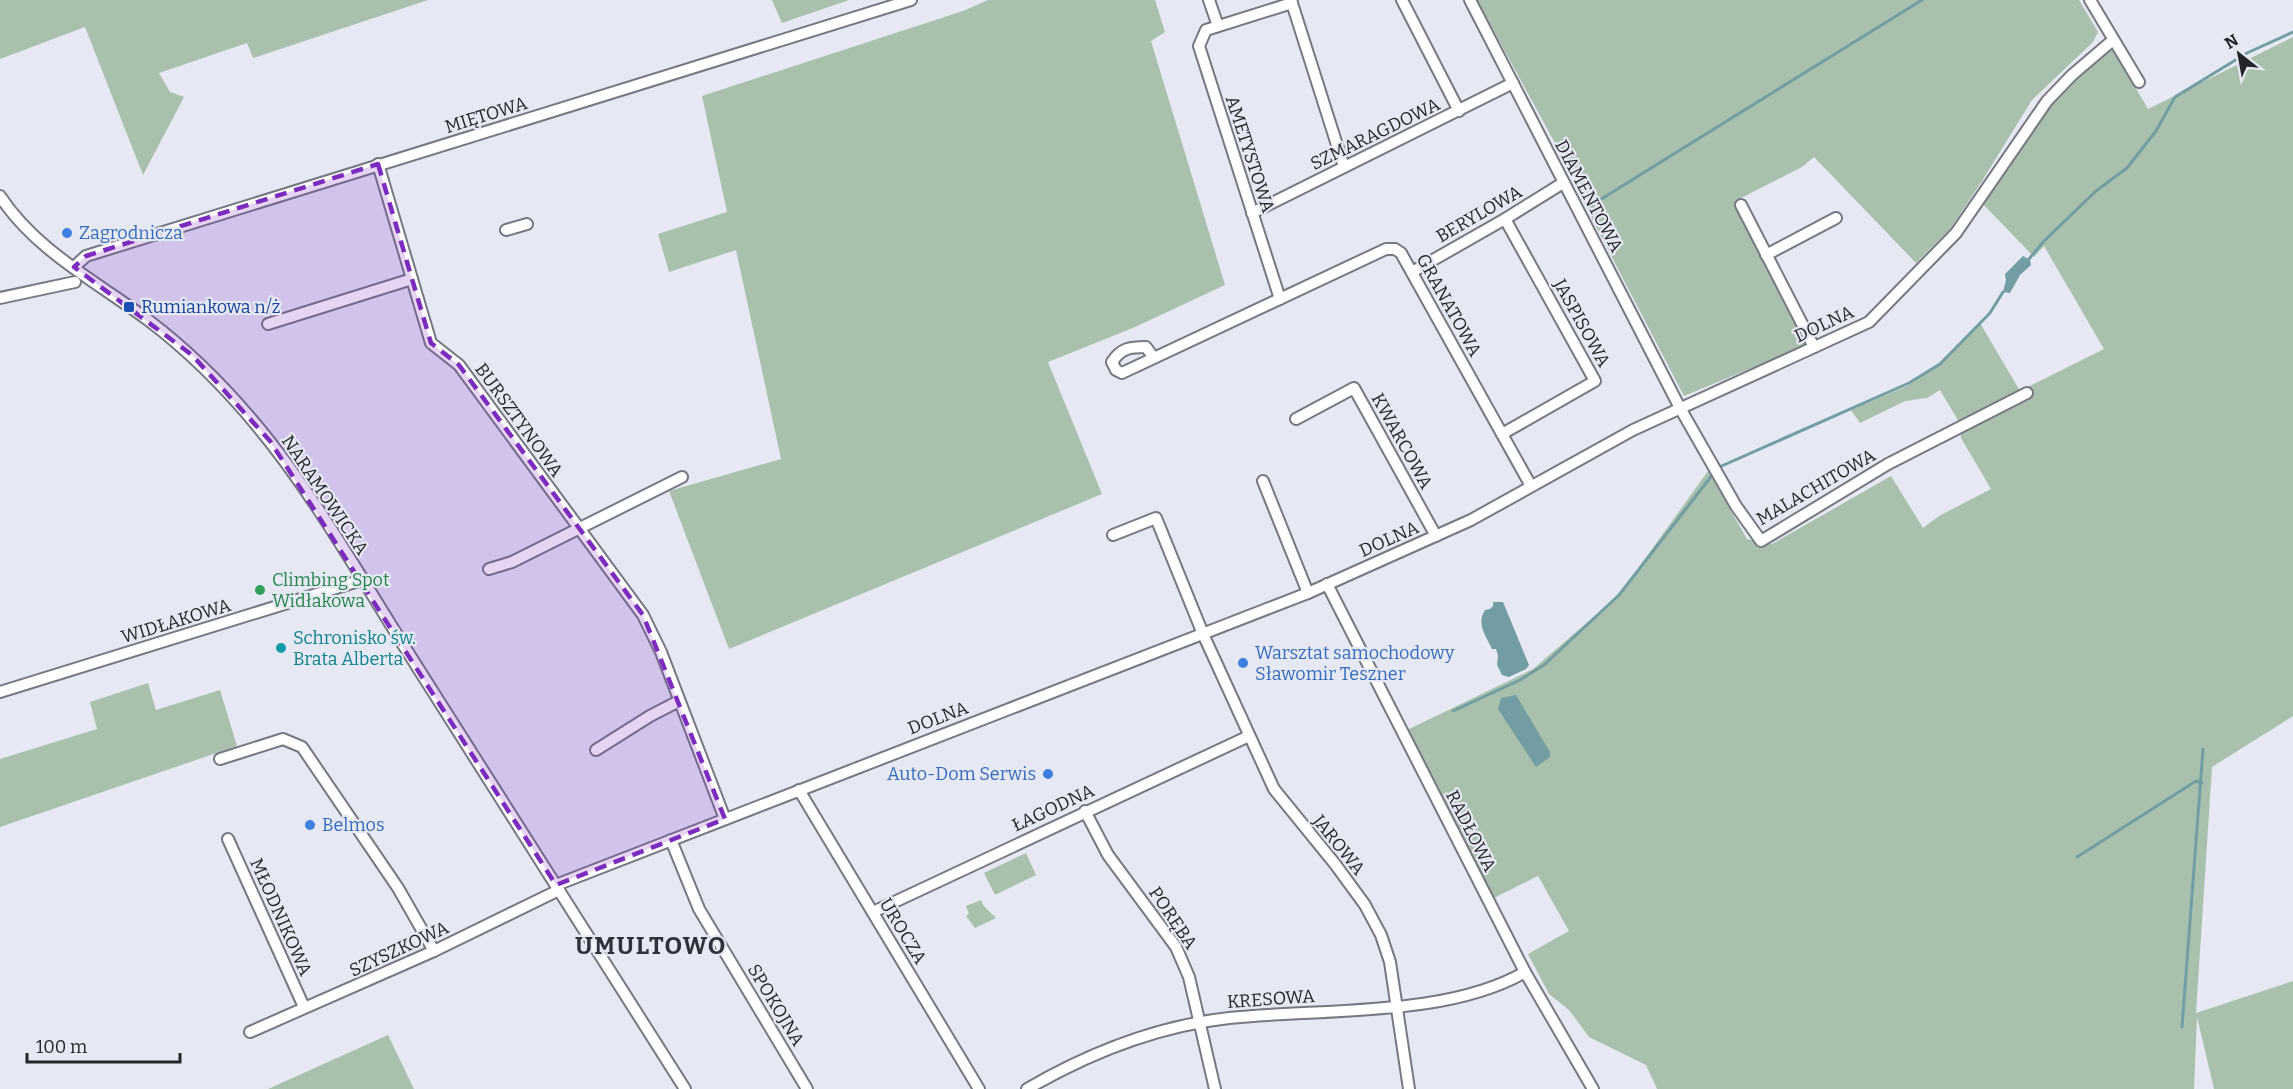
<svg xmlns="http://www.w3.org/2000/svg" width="2293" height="1089" viewBox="0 0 2293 1089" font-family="Bitter,serif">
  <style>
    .green { fill: #a9c1ac }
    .water { fill: #729da2 }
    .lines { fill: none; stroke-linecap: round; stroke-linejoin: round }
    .stream { stroke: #729da2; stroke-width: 3 }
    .minor-casing { stroke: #767882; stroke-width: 14 }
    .minor { stroke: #fff; stroke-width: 10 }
    .marked { fill: #7b2cbf; fill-opacity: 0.2; stroke: #7b2cbf; stroke-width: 4.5; stroke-dasharray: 12 8; stroke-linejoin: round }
    .shop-dot { fill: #3f7fe0; stroke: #e6e9f4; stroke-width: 2 }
    .transit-dot { fill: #1a4fb4; stroke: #e6e9f4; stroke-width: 2 }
    .leisure-dot { fill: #2e9e5b; stroke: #e6e9f4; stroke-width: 2 }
    .culture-dot { fill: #0f9aa8; stroke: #e6e9f4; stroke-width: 2 }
    .labels { text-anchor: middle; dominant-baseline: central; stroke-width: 4.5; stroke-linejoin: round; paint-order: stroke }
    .street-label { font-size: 18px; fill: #25262a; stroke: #e6e9f4 }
    .shop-label { font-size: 18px; fill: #366cbe; stroke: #e6e9f4; text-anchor: start }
    .transit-label { font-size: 18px; fill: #164399; stroke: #e6e9f4; text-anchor: start }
    .leisure-label { font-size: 18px; fill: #27864d; stroke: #e6e9f4; text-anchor: start }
    .culture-label { font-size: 18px; fill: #0d838f; stroke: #e6e9f4; text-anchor: start }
    .district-label { font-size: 24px; font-weight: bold; letter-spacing: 1.5px; fill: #30323b; stroke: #e6e9f4 }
  </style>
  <rect width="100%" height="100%" fill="#e6e9f4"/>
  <g class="green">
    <polygon points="0,0 428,0 253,58 247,43 159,73 170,92 184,97 143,175 85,27 0,59"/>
    <polygon points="772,0 849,0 782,23"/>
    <polygon points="988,0 1155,0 1165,32 1151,41 1225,285 1135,327 1048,362 1102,494 729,649 669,491 781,459 736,250 669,272 658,234 727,212 702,96 963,11"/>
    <polygon points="1477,0 2079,0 2098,32 2093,42 2032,100 1982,181 1950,229 1916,263 1814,157 1802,167 1735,201 1807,345 1684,396 1591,217 1575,180"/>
    <polygon points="2293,37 2293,716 2212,767 2196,1013 2293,981 2293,1089 2214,1089 2197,1017 2194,1089 1657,1089 1646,1065 1589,1037 1569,1010 1549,994 1528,954 1569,931 1538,876 1494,898 1407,730 1533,669 1619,595 1708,471 1747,539 1772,544 1891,476 1923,528 1939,516 1991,489 1961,438 1959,422 1940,390 1927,398 1905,401 1860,423 1851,410 1907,386 1941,364 1980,323 2020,391 2104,349 2044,246 2034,257 1982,203 2040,111 2079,71 2112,47 2148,109"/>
    <polygon points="148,683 156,710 220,690 237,746 0,827 0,759 97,729 90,702"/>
    <polygon points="1026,853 1036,875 995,895 984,873"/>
    <polygon points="981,900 983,905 996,918 975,928 966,916 969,914 966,906"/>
    <polygon points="388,1035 414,1089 268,1089"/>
  </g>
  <g class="water">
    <polygon points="2023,256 2030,260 2031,265 2020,275 2010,293 2003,292 2006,280 2005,274"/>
    <path d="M1493,602H1503L1529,665L1526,669L1509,677L1502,675L1497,665L1498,656L1496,649H1492C1486,636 1476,624 1485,610L1490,609L1493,606Z"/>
    <polygon points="1516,695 1550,752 1550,757 1536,767 1498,709 1501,698"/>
  </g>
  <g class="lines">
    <g class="stream">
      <polyline points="1590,206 1922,0"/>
      <polyline points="2029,259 2044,241 2096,191 2127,168 2156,131 2175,97 2247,53 2293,32"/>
      <polyline points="1717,468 1909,383 1940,364 1990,313 2003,292"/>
      <polyline points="1453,711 1520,680 1544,665 1619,595 1713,474"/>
      <polyline points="2077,857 2196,781 2202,783"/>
      <polyline points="2182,1027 2203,749"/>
    </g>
    <defs>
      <g id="minor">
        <polyline points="1209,0 1218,26"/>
        <polyline points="1291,0 1344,167"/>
        <polyline points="1402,0 1459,111"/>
        <polyline points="1470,0 1680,408 1736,506 1761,541 1888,464 2027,393"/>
        <polyline points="2090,0 2139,82"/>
        <polyline points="378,164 431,343 459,365 643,615 661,652 725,819"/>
        <path d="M0,196C35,250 97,282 148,320C189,351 225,387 258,427C317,498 366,587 416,665C506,806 595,948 685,1089"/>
        <polyline points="1741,205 1814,347"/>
        <polyline points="1252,213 1513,83"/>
        <polyline points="506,230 527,224"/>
        <polyline points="1766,255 1836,218"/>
        <polyline points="74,267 86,256 911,0"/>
        <polyline points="1412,272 1505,219 1563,183"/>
        <polyline points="0,298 75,282"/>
        <polyline points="1280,299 1199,46 1206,30 1292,3"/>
        <polyline points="268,324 412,279"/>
        <path d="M1154,358L1146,347C1130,347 1121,348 1112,362L1116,370L1122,373L1386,249H1395L1401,253L1531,486"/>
        <polyline points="1296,419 1354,388 1436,536"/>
        <polyline points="1502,434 1595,381 1505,219"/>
        <polyline points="1263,481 1308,593"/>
        <polyline points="1113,535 1156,518 1203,634 1274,789 1335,864 1365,905 1381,935 1390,962 1409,1089"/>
        <polyline points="489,569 512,562 682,477"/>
        <polyline points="1327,584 1525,972 1593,1089"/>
        <polyline points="0,692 362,580"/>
        <polyline points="596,750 650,716 679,701"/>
        <polyline points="220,759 283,739 302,747 398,888 434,951"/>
        <polyline points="799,790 979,1089"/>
        <polyline points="1085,811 1108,855 1176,947 1189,977 1215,1089"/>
        <polyline points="228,839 304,1007"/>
        <polyline points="671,840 699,909 807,1089"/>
        <polyline points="556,885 1308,593 1471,520 1633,430 1869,322 1956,233 2047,101 2072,75 2113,40"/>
        <polyline points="873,912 1249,736"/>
        <polyline points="250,1032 434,951 559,890"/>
        <path d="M1027,1089C1089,1053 1157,1026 1229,1018C1319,1008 1446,1018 1525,972"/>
      </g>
    </defs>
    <use href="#minor" class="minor-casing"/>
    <use href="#minor" class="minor"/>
  </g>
  <path class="marked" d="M378,164L431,343L459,365L643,615L725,819L556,885L270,441L192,355L74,267L86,256Z"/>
  <g class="shop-dot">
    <circle cx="67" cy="233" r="6"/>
    <circle cx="1243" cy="663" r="6"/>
    <circle cx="1048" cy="774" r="6"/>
    <circle cx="310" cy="825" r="6"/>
  </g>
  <rect class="transit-dot" x="123" y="301" width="12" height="12" rx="3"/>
  <circle class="leisure-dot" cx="260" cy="590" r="6"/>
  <circle class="culture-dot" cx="281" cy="648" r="6"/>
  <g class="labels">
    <g class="street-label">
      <text transform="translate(486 115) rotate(-17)">MIĘTOWA</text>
      <text transform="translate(1375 134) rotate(-26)">SZMARAGDOWA</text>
      <text transform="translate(1250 154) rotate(72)">AMETYSTOWA</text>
      <text transform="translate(1589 196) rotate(62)">DIAMENTOWA</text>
      <text transform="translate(1479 214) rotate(-30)">BERYLOWA</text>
      <text transform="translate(1449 305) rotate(61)">GRANATOWA</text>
      <text transform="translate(1582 323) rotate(61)">JASPISOWA</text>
      <text transform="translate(1824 324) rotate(-25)">DOLNA</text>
      <text transform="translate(519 420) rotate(54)">BURSZTYNOWA</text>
      <text transform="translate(1402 441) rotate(61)">KWARCOWA</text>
      <text transform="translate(1816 487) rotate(-30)">MALACHITOWA</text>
      <text transform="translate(325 495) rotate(56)">NARAMOWICKA</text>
      <text transform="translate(1389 539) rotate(-24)">DOLNA</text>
      <text transform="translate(176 621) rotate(-17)">WIDŁAKOWA</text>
      <text transform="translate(938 718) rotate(-21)">DOLNA</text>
      <text transform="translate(1053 808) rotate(-25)">ŁAGODNA</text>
      <text transform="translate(1471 831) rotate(63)">RADŁOWA</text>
      <text transform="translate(1339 845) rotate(51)">JAROWA</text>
      <text transform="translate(281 917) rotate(66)">MŁODNIKOWA</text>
      <text transform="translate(1173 918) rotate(56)">PORĘBA</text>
      <text transform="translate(903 931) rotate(59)">UROCZA</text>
      <text transform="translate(399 949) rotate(-25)">SZYSZKOWA</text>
      <text transform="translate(1271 999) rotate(-4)">KRESOWA</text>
      <text transform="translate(776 1005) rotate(59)">SPOKOJNA</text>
    </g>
    <g class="shop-label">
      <text x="79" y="233">Zagrodnicza</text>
      <text x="1255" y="653">Warsztat samochodowy<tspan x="1255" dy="21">Sławomir Teszner</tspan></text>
      <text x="1036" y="774" text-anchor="end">Auto-Dom Serwis</text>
      <text x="322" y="825">Belmos</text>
    </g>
    <g class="transit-label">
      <text x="141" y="307">Rumiankowa n/ż</text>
    </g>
    <g class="leisure-label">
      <text x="272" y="580">Climbing Spot<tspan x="272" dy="21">Widłakowa</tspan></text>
    </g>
    <g class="culture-label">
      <text x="293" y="638">Schronisko św.<tspan x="293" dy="21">Brata Alberta</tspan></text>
    </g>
    <g class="district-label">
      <text x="651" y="946">UMULTOWO</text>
    </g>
  </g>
  <g transform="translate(2239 54) rotate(329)" stroke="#e6e9f4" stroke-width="4.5" paint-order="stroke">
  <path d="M0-4.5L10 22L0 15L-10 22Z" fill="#25262a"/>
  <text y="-9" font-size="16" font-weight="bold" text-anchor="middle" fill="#25262a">N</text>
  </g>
  <path d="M27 1053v9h153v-9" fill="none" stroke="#25262a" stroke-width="3"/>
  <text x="36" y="1053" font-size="18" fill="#25262a" stroke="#e6e9f4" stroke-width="4.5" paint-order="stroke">100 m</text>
</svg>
